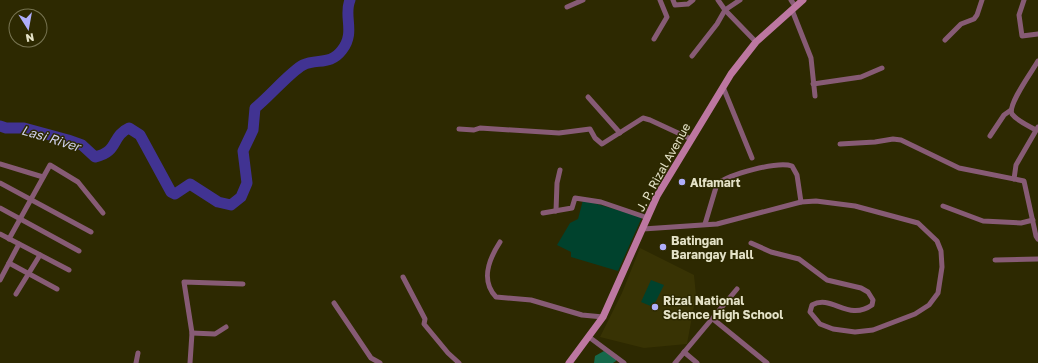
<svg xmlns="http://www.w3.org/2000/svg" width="1038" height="363" viewBox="0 0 1038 363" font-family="'Golos Text',sans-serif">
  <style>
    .built { fill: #383304 }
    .green { fill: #00422d }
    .forest { fill: #16684a }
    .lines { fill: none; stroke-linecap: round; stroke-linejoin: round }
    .river { stroke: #413392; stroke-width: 11 }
    .street { stroke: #875b75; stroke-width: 5 }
    .secondary { stroke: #bd77a1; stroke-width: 7 }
    .poi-dot { fill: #afaefa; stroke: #2d2901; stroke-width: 1.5 }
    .labels { text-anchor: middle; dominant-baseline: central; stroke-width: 3; stroke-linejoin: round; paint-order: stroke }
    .street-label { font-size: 12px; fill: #e4e2c7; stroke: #2d2901 }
    .poi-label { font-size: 12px; font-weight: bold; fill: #e4e2c7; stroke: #2d2901; text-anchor: start }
    .water-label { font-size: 13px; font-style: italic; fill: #cecfe9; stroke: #2d2901 }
  </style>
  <rect width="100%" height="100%" fill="#2d2901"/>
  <polygon class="built" points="640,248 694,275 696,295 687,344 644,348 600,337 622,293"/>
  <g class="green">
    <polygon points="583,200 642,217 618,271 571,257 571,252 557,245 570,223 578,219"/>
    <polygon points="651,280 664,285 653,307 641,302"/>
  </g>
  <polygon class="forest" points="604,351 616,358 616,361 613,363 594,363 595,356"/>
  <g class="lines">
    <path class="river" d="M0,126L6,128H24L68,140L82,145L95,157C119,152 111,136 129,128L140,135L171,192L175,194L190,184L218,202L231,205L241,197L247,183L243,151L253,130L255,108C268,98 291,71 303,65C317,58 330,66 342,50C356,32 343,16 350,0"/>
    <g class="street">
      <polyline points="673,0 675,5 688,4 693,0"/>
      <polyline points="718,0 725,10 756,42"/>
      <polyline points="791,0 795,6"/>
      <polyline points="1024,0 1019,15 1022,36 1038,34"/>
      <polyline points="567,7 583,0"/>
      <polyline points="792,10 811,58 815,96"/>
      <polyline points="654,39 667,17 660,0"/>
      <polyline points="945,40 961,24 974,19 977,15 982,0"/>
      <polyline points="692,56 717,24 725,10 740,0"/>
      <polyline points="813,84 861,77 882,68"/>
      <polyline points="723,87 752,158"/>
      <polyline points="588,97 620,133"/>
      <polyline points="459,129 474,130 480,128 559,133 590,129 595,138 602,144 643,118 650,120 691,139"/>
      <path d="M1036,130C1029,126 1017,121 1012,114C1007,105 1033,70 1038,61"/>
      <polyline points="990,136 1004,115 1011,110"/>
      <polyline points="840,144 875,142 893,139 901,140 959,168 1024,181 1036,236 1038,239"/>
      <polyline points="0,164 43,177"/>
      <polyline points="1014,179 1016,165 1038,127"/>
      <polyline points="0,183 91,232"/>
      <polyline points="943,206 983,221 1021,223 1033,220"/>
      <polyline points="0,208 79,251"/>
      <polyline points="556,211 557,183 560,170"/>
      <polyline points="543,213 572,208 575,198 601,202 648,218"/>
      <path d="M705,224L717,184C729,174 778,161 792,166L797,175L801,202"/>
      <path d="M643,229L717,224L801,202L816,201L855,206L918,223L937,241L941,251L942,267L938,293L929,305L915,314L873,330L855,332L833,329L820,324L810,312L812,305C832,294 848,322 872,305L873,300L868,292L861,288L827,280L799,259L771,252L751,243"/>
      <polyline points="0,234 69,270"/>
      <polyline points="9,239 50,165 78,182 103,213"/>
      <path d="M500,242C489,259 480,280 496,297L531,300L582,315L603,317"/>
      <polyline points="995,260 1038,259"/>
      <polyline points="9,263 57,289"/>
      <polyline points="403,277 425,319 424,324 448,353 459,363"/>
      <polyline points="0,280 19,244"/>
      <polyline points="16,294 40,255"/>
      <polyline points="334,303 371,358 380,363"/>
      <polyline points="713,319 767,363"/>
      <polyline points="192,333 215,334 226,327"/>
      <polyline points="589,337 624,363"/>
      <polyline points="684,352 697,363"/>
      <polyline points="136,363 138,353"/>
      <polyline points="190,363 192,333 184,282 243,284"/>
      <polyline points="675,363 737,289"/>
    </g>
    <polyline class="secondary" points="569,363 603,317 657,196 731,74 756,42 803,0"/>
  </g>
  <g class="poi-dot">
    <circle cx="682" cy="182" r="4"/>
    <circle cx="663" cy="247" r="4"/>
    <circle cx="655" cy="307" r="4"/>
  </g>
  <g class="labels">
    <g class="street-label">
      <text transform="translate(663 167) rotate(-61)">J. P. Rizal Avenue</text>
    </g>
    <g class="poi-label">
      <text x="690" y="182">Alfamart</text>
      <text x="671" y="240">Batingan<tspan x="671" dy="14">Barangay Hall</tspan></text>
      <text x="663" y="300">Rizal National<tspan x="663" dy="14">Science High School</tspan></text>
    </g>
    <g class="water-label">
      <text transform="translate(51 138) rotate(17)">Lasi River</text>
    </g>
  </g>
  <g transform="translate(28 28) rotate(169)"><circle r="19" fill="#2d2901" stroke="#767350"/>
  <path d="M0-3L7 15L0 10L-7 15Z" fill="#afaefa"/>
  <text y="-6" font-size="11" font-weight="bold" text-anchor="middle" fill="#e4e2c7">N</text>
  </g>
</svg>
